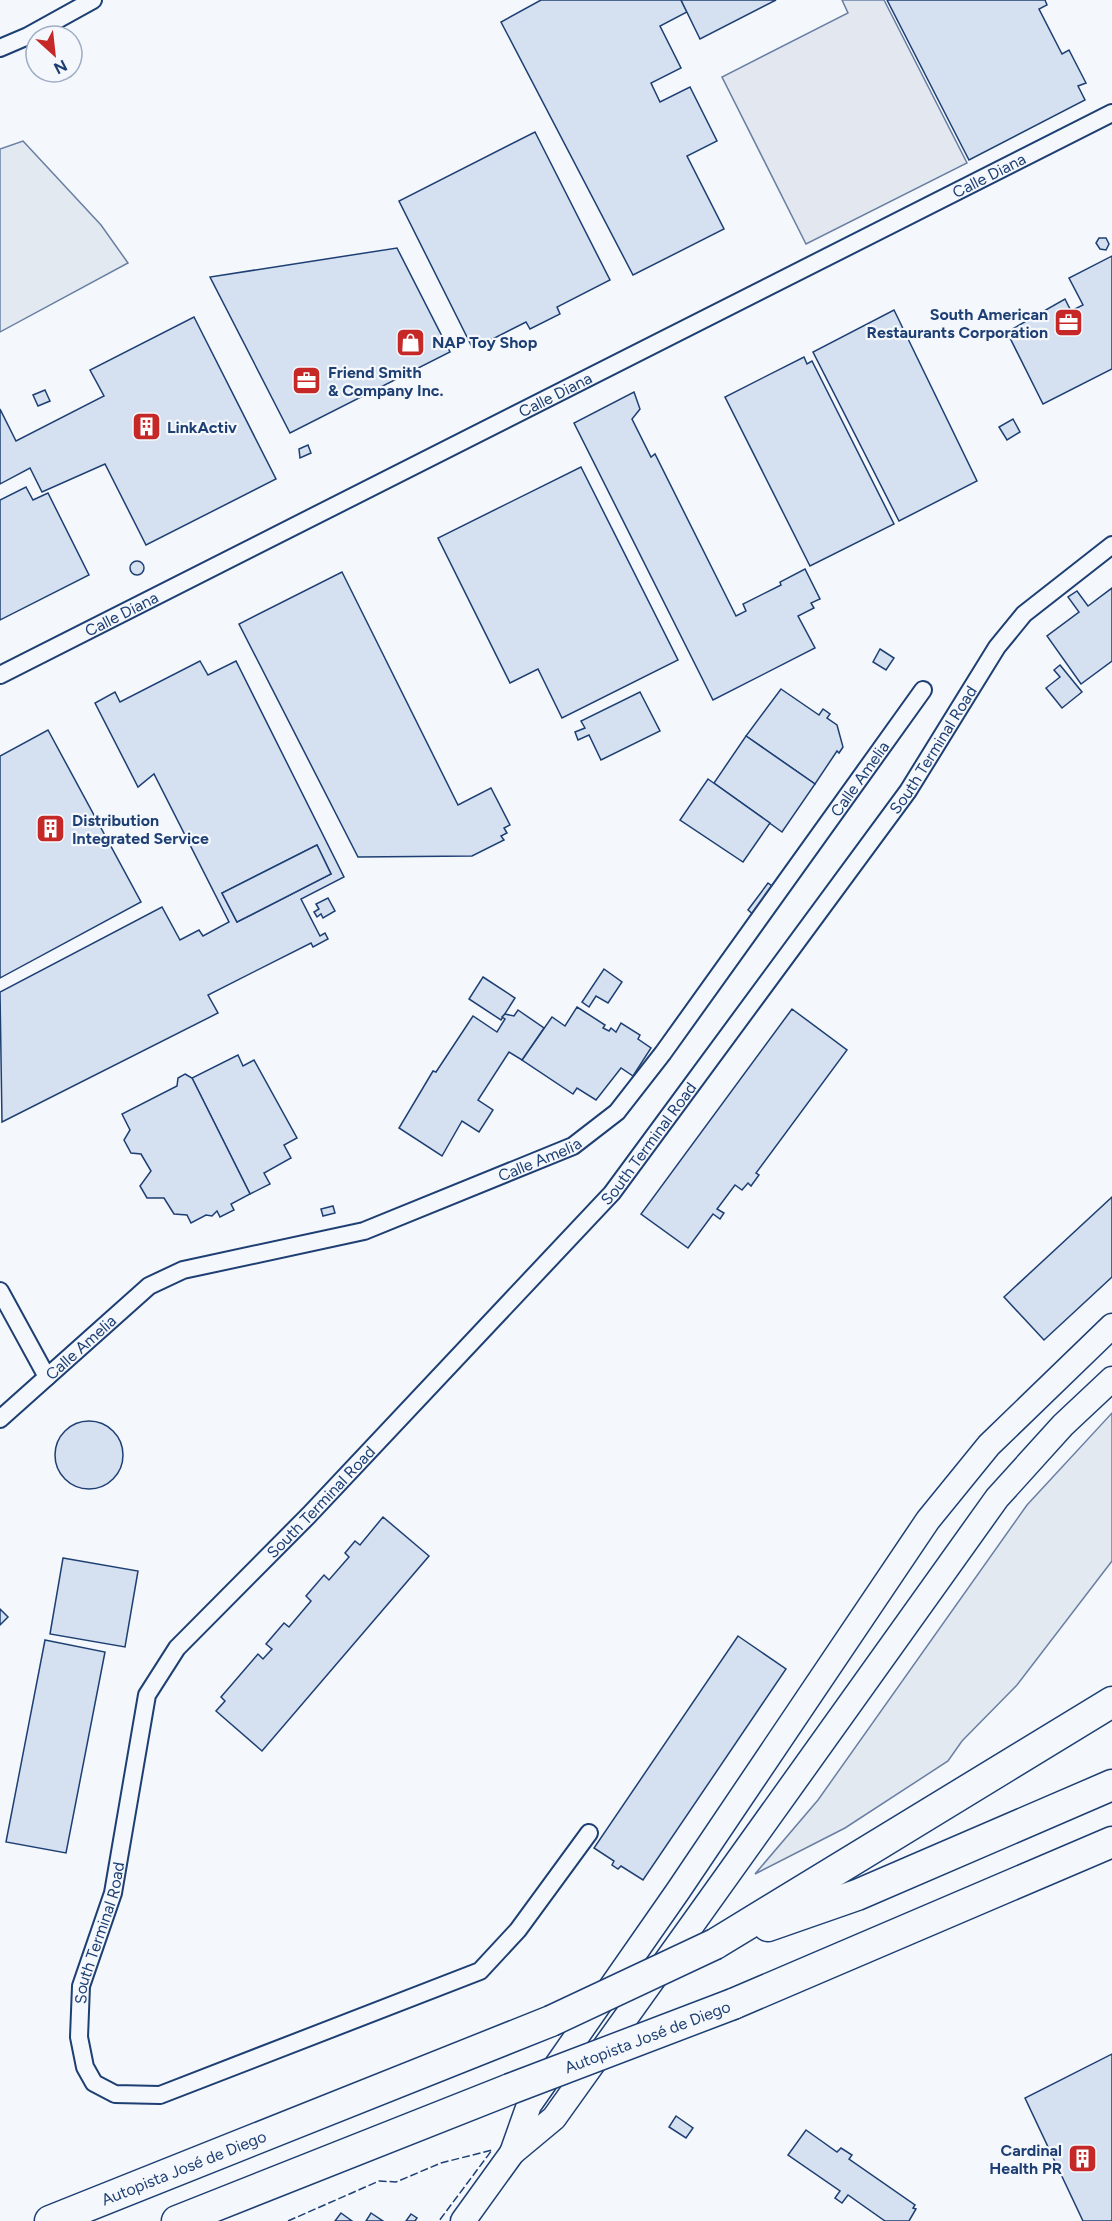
<svg xmlns="http://www.w3.org/2000/svg" width="1112" height="2221" viewBox="0 0 1112 2221" font-family="Figtree,sans-serif">
  <style>
    .green { fill: #e3e9f0; stroke: #687fa3; stroke-width: 1.5 }
    .parking { fill: #e3e8f0; stroke: #687fa3; stroke-width: 1.5 }
    .building { fill: #d5e0f0; stroke: #1d3f73; stroke-width: 1.5; fill-rule: evenodd }
    .lines { fill: none; stroke-linecap: round; stroke-linejoin: round }
    .street-casing { stroke: #1d3f73; stroke-width: 20 }
    .secondary-casing { stroke: #1d3f73; stroke-width: 27 }
    .highway-casing { stroke: #1d3f73; stroke-width: 33 }
    .street { stroke: #f4f7fb; stroke-width: 16 }
    .secondary { stroke: #f4f7fb; stroke-width: 24 }
    .highway { stroke: #f4f7fb; stroke-width: 30 }
    .highway-bridge-casing { stroke: #1d3f73; stroke-width: 33; stroke-linecap: butt }
    .highway-bridge { stroke: #f4f7fb; stroke-width: 30 }
    .fence { stroke: #1d3f73; stroke-width: 1.5; stroke-dasharray: 8 3; stroke-linecap: butt }
    .labels { text-anchor: middle; dominant-baseline: central; stroke-width: 4.5; stroke-linejoin: round; paint-order: stroke }
    .street-label { font-size: 16px; fill: #1d3f73; stroke: #f4f7fb }
    .poi-label { font-size: 16px; font-weight: bold; fill: #1d3f73; stroke: #f4f7fb; text-anchor: start }
  </style>
  <rect width="100%" height="100%" fill="#f4f7fb"/>
  <g class="green">
    <polygon points="23,141 101,225 128,263 0,332 0,149"/>
    <polygon points="1112,1413 1112,1561 1017,1685 962,1741 948,1761 845,1828 755,1874 818,1800 1027,1505"/>
  </g>
  <polygon class="parking" points="842,0 884,0 967,163 806,244 722,77 848,13"/>
  <g class="building">
    <polygon points="541,0 681,0 687,12 660,26 681,68 651,83 660,102 690,87 717,141 687,156 724,229 633,275 501,22"/>
    <polygon points="681,0 776,0 700,39"/>
    <polygon points="887,0 1045,0 1047,5 1039,9 1062,54 1069,50 1086,83 1078,86 1085,100 969,160"/>
    <polygon points="535,132 610,280 557,307 560,314 530,329 526,322 473,349 399,201"/>
    <polygon points="1099,238 1106,238 1109,244 1106,250 1100,249 1096,243"/>
    <polygon points="397,248 450,352 290,433 210,277"/>
    <polygon points="1112,256 1112,369 1043,404 1007,332 1065,299 1071,311 1083,305 1069,278"/>
    <polygon points="894,310 977,481 899,521 813,352"/>
    <polygon points="194,317 276,479 146,545 105,464 42,492 30,468 0,484 0,409 16,441 104,396 90,370"/>
    <polygon points="804,357 807,364 812,361 894,524 810,566 725,397"/>
    <polygon points="45,390 50,401 38,406 33,395"/>
    <polygon points="634,392 640,409 632,419 651,457 655,454 736,616 746,611 743,604 781,585 780,582 805,569 820,599 811,603 814,608 798,616 815,648 713,700 574,423"/>
    <polygon points="1013,419 1020,432 1007,440 999,427"/>
    <polygon points="308,445 311,453 300,458 299,449"/>
    <polygon points="581,467 678,660 562,718 538,669 510,683 438,538"/>
    <polygon points="26,487 33,500 48,493 89,575 0,620 0,500"/>
    <circle cx="137" cy="568" r="7"/>
    <polygon points="342,572 458,805 491,788 510,825 504,828 507,833 501,836 504,840 472,856 358,857 239,624"/>
    <polygon points="1112,588 1112,661 1081,684 1047,636 1079,612 1068,597 1077,591 1088,606"/>
    <polygon points="880,649 894,658 886,670 873,662"/>
    <path d="M200,661L208,675L236,661L344,877L301,899L320,936L325,933L328,939L313,947L311,943L208,995L218,1013L2,1122L0,992L162,907L180,940L199,930L203,936L229,922L154,774L138,787L95,703L115,692L120,702ZM317,845L331,874L237,922L222,893Z"/>
    <polygon points="1060,665 1082,692 1062,708 1046,688 1060,677 1054,670"/>
    <polygon points="781,689 819,715 823,709 830,714 827,718 837,725 843,747 839,753 837,751 815,784 746,736"/>
    <polygon points="640,692 660,731 601,760 589,735 578,740 575,732 585,728 581,721"/>
    <polygon points="48,730 141,902 0,978 0,756"/>
    <polygon points="746,736 815,784 782,832 714,783"/>
    <polygon points="708,779 770,823 743,862 680,820"/>
    <polygon points="317,845 331,874 237,922 222,893"/>
    <polygon points="768,883 772,886 754,915 748,910"/>
    <polygon points="328,898 335,911 323,918 321,914 317,917 314,912 319,909 316,904"/>
    <polygon points="604,969 622,982 608,1003 596,996 589,1007 582,1002"/>
    <polygon points="483,977 515,998 501,1020 469,999"/>
    <polygon points="577,1007 605,1025 603,1028 609,1031 611,1028 616,1032 621,1023 640,1035 638,1039 651,1048 633,1076 621,1068 596,1100 577,1088 573,1094 522,1060 552,1017 565,1026"/>
    <polygon points="792,1009 847,1050 756,1173 759,1175 751,1186 748,1183 742,1190 735,1185 717,1209 724,1213 720,1219 713,1214 688,1248 641,1214"/>
    <polygon points="518,1010 544,1028 522,1060 509,1052 478,1100 493,1110 479,1132 462,1121 442,1156 399,1128 433,1071 436,1072 473,1016 497,1032 505,1019 502,1017 505,1014 514,1016"/>
    <polygon points="238,1055 243,1066 254,1060 297,1138 284,1145 291,1158 264,1173 270,1184 250,1194 192,1078"/>
    <polygon points="185,1074 192,1078 250,1194 231,1204 234,1210 220,1217 217,1211 212,1216 206,1215 191,1223 187,1215 174,1214 164,1198 147,1198 140,1186 151,1171 141,1154 131,1153 124,1140 130,1130 122,1114 177,1086 178,1078"/>
    <polygon points="1112,1197 1112,1277 1044,1340 1004,1297"/>
    <polygon points="333,1206 335,1213 323,1216 321,1209"/>
    <circle cx="89" cy="1455" r="34"/>
    <polygon points="383,1517 429,1556 262,1751 216,1711 225,1701 221,1697 258,1654 263,1659 272,1649 266,1644 284,1623 289,1627 311,1601 306,1596 324,1575 329,1580 349,1557 345,1553 355,1541 360,1545"/>
    <polygon points="63,1558 138,1571 125,1647 50,1634"/>
    <polygon points="0,1609 8,1617 0,1625"/>
    <polygon points="738,1636 786,1669 643,1880 621,1866 618,1869 612,1865 614,1861 594,1848"/>
    <polygon points="45,1640 105,1652 66,1853 6,1842"/>
    <polygon points="1112,2054 1112,2221 1083,2221 1025,2098"/>
    <polygon points="676,2116 693,2128 686,2138 669,2127"/>
    <polygon points="806,2130 837,2152 841,2148 852,2155 849,2159 915,2205 913,2208 916,2209 909,2221 885,2221 848,2195 842,2203 835,2198 840,2191 788,2155"/>
    <polygon points="341,2213 352,2221 335,2221"/>
    <polygon points="371,2213 383,2221 366,2221"/>
    <polygon points="411,2214 417,2218 415,2221 406,2221"/>
  </g>
  <g class="lines">
    <defs>
      <g id="street">
        <polyline points="0,48 28,36 93,0"/>
        <path id="s1" d="M0,675L1112,113"/>
        <polyline points="0,1291 47,1377"/>
        <path id="s2" d="M0,1419L149,1286L183,1270L364,1231L573,1146L617,1112L663,1053L923,690"/>
        <path id="s3" d="M589,1833L518,1930L480,1971L160,2095L115,2094L94,2083L85,2067L79,2037L81,1986L113,1893L147,1695L177,1648L309,1515L612,1193L908,791L997,647L1024,614L1112,545"/>
      </g>
      <g id="secondary">
        <polyline points="512,2153 529,2105 678,1891 928,1520 989,1445 1112,1326"/>
        <polyline points="463,2221 512,2153 554,2118 997,1498 1063,1425 1112,1379"/>
      </g>
      <g id="highway">
        <polyline points="768,1926 857,1895 1112,1785"/>
        <polyline points="715,1944 1112,1702"/>
        <polyline points="733,2004 1112,1842"/>
        <path id="s4" d="M50,2221L551,2021"/>
        <polyline points="177,2221 510,2089"/>
      </g>
    </defs>
    <use href="#street" class="street-casing"/>
    <use href="#secondary" class="secondary-casing"/>
    <use href="#highway" class="highway-casing"/>
    <use href="#street" class="street"/>
    <use href="#secondary" class="secondary"/>
    <use href="#highway" class="highway"/>
    <defs>
      <g id="highway-bridge">
        <polyline points="551,2021 715,1944"/>
        <path id="s5" d="M510,2089L733,2004"/>
      </g>
    </defs>
    <use href="#highway-bridge" class="highway-bridge-casing"/>
    <use href="#highway-bridge" class="highway-bridge"/>
    <polyline class="fence" points="288,2221 379,2181 396,2182 441,2163 492,2150 439,2221"/>
  </g>
  <defs>
    <symbol id="office-square" viewBox="-11 -11 22 22"><rect x="-9" y="-9" width="18" height="18" rx="4" fill="#c62828" stroke="#f4f7fb"/><path d="M-6-3h4V-5.5h4V-3h4V5H-6ZM-1-4.5V-3h2v-1.5ZM-6 0V1H6V0Z" fill="#fff"/></symbol>
    <symbol id="shop-square" viewBox="-11 -11 22 22"><rect x="-9" y="-9" width="18" height="18" rx="4" fill="#c62828" stroke="#f4f7fb"/><path d="M-5-2.5h2.3a2.7 3.5 0 0 1 5.4 0H5L5.5 6h-11ZM-1.5-2.5h3a1.5 2.3 0 0 0-3 0Z" fill="#fff"/></symbol>
    <symbol id="building-square" viewBox="-11 -11 22 22"><rect x="-9" y="-9" width="18" height="18" rx="4" fill="#c62828" stroke="#f4f7fb"/><path d="M-4-6H4V6H1V3H-1V6H-4ZM-2.5-4.3h1.7v1.8h-1.7ZM.8-4.3h1.7v1.8H.8ZM-2.5-1h1.7V.8h-1.7ZM.8-1h1.7V.8H.8Z" fill="#fff"/></symbol>
  </defs>
  <g fill-rule="evenodd">
    <use href="#office-square" x="1052" y="306" width="33" height="33"/>
    <use href="#shop-square" x="394" y="326" width="33" height="33"/>
    <use href="#office-square" x="290" y="364" width="33" height="33"/>
    <use href="#building-square" x="130" y="410" width="33" height="33"/>
    <use href="#building-square" x="34" y="812" width="33" height="33"/>
    <use href="#building-square" x="1066" y="2142" width="33" height="33"/>
  </g>
  <g class="labels">
    <g class="street-label">
      <text stroke="none"><textPath href="#s1" startOffset="1108">Calle Diana</textPath></text>
      <text stroke="none"><textPath href="#s1" startOffset="622">Calle Diana</textPath></text>
      <text stroke="none"><textPath href="#s1" startOffset="136">Calle Diana</textPath></text>
      <text stroke="none"><textPath href="#s3" startOffset="2220">South Terminal Road</textPath></text>
      <text stroke="none"><textPath href="#s2" startOffset="1116">Calle Amelia</textPath></text>
      <text stroke="none"><textPath href="#s3" startOffset="1734">South Terminal Road</textPath></text>
      <text stroke="none"><textPath href="#s2" startOffset="612">Calle Amelia</textPath></text>
      <text stroke="none"><textPath href="#s2" startOffset="108">Calle Amelia</textPath></text>
      <text stroke="none"><textPath href="#s3" startOffset="1248">South Terminal Road</textPath></text>
      <text stroke="none"><textPath href="#s3" startOffset="744">South Terminal Road</textPath></text>
      <text stroke="none"><textPath href="#s5" startOffset="147">Autopista José de Diego</textPath></text>
      <text stroke="none"><textPath href="#s4" startOffset="144">Autopista José de Diego</textPath></text>
    </g>
    <g class="poi-label">
      <text x="1048" y="314" text-anchor="end">South American<tspan x="1048" dy="18">Restaurants Corporation</tspan></text>
      <text x="432" y="342">NAP Toy Shop</text>
      <text x="328" y="372">Friend Smith<tspan x="328" dy="18">&amp; Company Inc.</tspan></text>
      <text x="167" y="427">LinkActiv</text>
      <text x="72" y="820">Distribution<tspan x="72" dy="18">Integrated Service</tspan></text>
      <text x="1062" y="2150" text-anchor="end">Cardinal<tspan x="1062" dy="18">Health PR</tspan></text>
    </g>
  </g>
  <g transform="translate(54 54) rotate(153)"><circle r="28" fill="#f4f7fb" stroke="#9eadc5" stroke-width="1.5"/>
  <path d="M0-4.5L10 22L0 15L-10 22Z" fill="#c62828"/>
  <text y="-9" font-size="16" font-weight="bold" text-anchor="middle" fill="#1d3f73">N</text>
  </g>
</svg>
